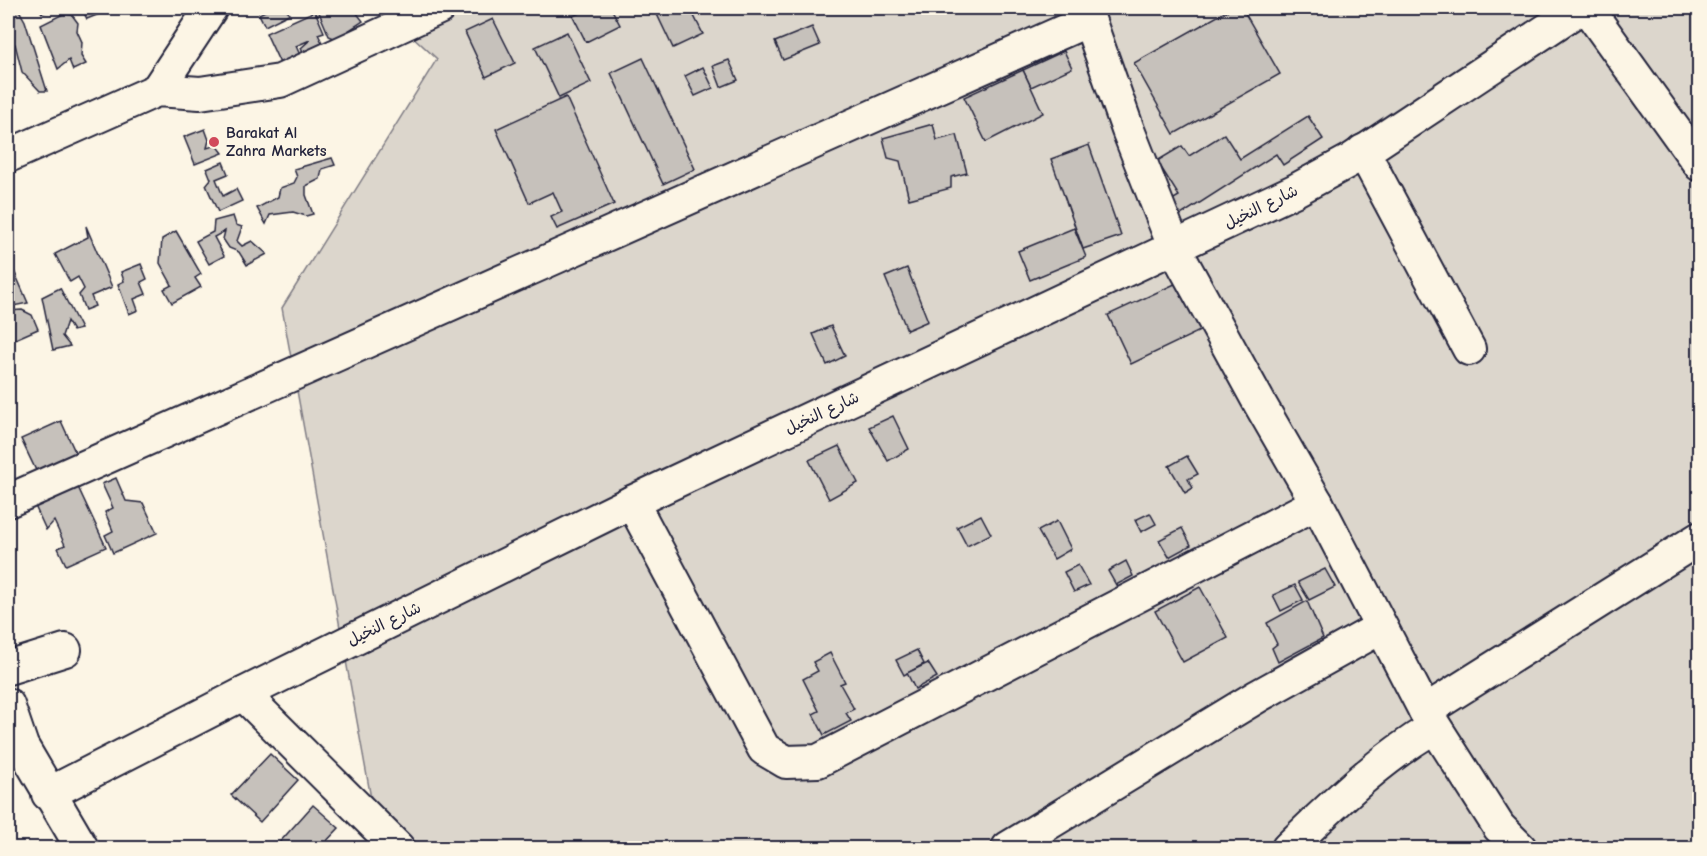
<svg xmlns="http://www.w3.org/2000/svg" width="1707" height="856" viewBox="0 0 1707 856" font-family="'Comic Neue','Playpen Sans Arabic',sans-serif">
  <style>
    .green { fill: #dcd6cc; stroke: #7f7c84; stroke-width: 1.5 }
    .building { fill: #c6c1bb; stroke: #22223b; stroke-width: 1.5 }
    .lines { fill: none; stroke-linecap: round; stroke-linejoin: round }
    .minor-casing { stroke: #22223b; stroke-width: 36 }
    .minor { stroke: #fcf5e5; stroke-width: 32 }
    .poi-dot { fill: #d1495b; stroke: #fcf5e5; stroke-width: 2 }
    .labels { text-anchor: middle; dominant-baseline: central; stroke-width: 4.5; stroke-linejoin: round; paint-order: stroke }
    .poi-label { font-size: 16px; font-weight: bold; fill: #22223b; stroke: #fcf5e5; text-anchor: start }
    .street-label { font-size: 16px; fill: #22223b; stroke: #fcf5e5 }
  </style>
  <rect width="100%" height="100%" fill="#fcf5e5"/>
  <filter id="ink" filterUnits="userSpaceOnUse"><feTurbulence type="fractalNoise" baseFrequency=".0167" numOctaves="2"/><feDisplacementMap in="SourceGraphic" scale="12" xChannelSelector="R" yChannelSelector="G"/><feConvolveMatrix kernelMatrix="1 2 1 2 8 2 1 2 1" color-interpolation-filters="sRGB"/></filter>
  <g filter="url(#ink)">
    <polygon class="green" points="382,8 1699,8 1699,848 380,848 282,308 437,59"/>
    <g class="building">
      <polygon points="8,8 23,8 20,12 25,21 47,91 40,91 22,72 15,44 8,42 12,15 8,15"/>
      <polygon points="39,8 54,8 42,13"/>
      <polygon points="76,8 114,8 87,19 82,9"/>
      <polygon points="271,8 286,8 289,14 265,26 259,14"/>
      <polygon points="333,8 353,8 363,21 345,33 341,41 329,36 318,10"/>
      <polygon points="590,8 611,8 620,25 586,42 573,16"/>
      <polygon points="654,8 690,8 703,34 673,48"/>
      <polygon points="1232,8 1242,8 1280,74 1174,134 1134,63"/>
      <polygon points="315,11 324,32 318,34 325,49 305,58 301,48 310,40 296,46 304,64 284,72 266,33"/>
      <polygon points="63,14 72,15 78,23 77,31 82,42 81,56 86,64 73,70 69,60 58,69 41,25"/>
      <polygon points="493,19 515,63 486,77 465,32"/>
      <polygon points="812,27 820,45 783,60 775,42"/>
      <polygon points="567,32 591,83 559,98 535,47"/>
      <polygon points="1064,51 1072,68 1031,87 1023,70"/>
      <polygon points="643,58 695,169 663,184 611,73"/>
      <polygon points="729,60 738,80 721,87 713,66"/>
      <polygon points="703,67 713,88 695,96 685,76"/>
      <polygon points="1023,70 1043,113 986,142 964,97"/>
      <polygon points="566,97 614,204 557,229 551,217 562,212 553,192 529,203 496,129"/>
      <polygon points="1308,116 1323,139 1283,165 1276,154 1181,215 1172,200 1179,196 1157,161 1182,146 1189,156 1224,134 1240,159"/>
      <polygon points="933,124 937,140 957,135 967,173 951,177 951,188 909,199 900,161 888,158 883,138"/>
      <polygon points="205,129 209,140 207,148 217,145 223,153 195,164 184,137"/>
      <polygon points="1089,145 1121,236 1083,249 1051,159"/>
      <polygon points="332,158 335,165 322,169 320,179 306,186 306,195 313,214 306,216 293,212 270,215 266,224 257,208 278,197 280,188 294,183 297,177 294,169"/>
      <polygon points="223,162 228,174 216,179 223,196 236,189 242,201 218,212 206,185 211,179 207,169"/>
      <polygon points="233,216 236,225 242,227 237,241 242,246 252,241 267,254 247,265 239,252 229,248 223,239 225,231 214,237 224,256 209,264 196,241 213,232 214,221"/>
      <polygon points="86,226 112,287 91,296 95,306 85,310 79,295 84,289 78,277 70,282 55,254 88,237"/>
      <polygon points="1074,228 1086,257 1030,280 1018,251"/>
      <polygon points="176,231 201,274 195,278 201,287 172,303 164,289 172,285 160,263 162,239"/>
      <polygon points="8,257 28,303 13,306 8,300"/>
      <polygon points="141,264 147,279 141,282 146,294 134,299 138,310 129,314 118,284 124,281 121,272"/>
      <polygon points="907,268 928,321 907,330 885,277"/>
      <polygon points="1179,282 1202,330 1131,364 1108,315"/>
      <polygon points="60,288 81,329 73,331 67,321 62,336 70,346 53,350 42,297"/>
      <polygon points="22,310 32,315 38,329 13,340 8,339 8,311"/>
      <polygon points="831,326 845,356 827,365 813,334"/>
      <polygon points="893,416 909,449 888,461 869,427"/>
      <polygon points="61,421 82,467 43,485 21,439"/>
      <polygon points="839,446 858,483 829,499 809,460"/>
      <polygon points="1187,456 1198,474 1188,479 1193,488 1185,493 1169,466"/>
      <polygon points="116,478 126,501 143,503 157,533 113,553 105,535 113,531 105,512 113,508 102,484"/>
      <polygon points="78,487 106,547 66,565 58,548 65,545 54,521 46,530 35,506"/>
      <polygon points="1150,513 1156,524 1141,532 1135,520"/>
      <polygon points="981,515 991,534 967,546 957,527"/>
      <polygon points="1057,521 1071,549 1054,559 1038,531"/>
      <polygon points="1182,528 1191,545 1169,557 1159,540"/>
      <polygon points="1126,561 1133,576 1116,585 1108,571"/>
      <polygon points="1078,565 1089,585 1074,592 1064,572"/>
      <polygon points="1325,569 1335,587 1309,600 1298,582"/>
      <polygon points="1295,585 1303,600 1281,611 1273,595"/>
      <polygon points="1200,587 1228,638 1183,662 1155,611"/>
      <polygon points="1307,601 1323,638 1278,662 1272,648 1277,644 1267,623"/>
      <polygon points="917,650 924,664 904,675 896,660"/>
      <polygon points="830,653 845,682 840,684 854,709 846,713 851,721 824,735 813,714 819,711 803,679 818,671 813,662"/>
      <polygon points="928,663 937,677 915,689 907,673"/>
      <polygon points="270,754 298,780 260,822 231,795"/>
      <polygon points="313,805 339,828 320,848 282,848 278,844"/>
    </g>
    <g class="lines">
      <defs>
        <g id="minor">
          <polyline points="1085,8 1128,130 1175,249 1260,404 1317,503 1425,711 1499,827 1520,848"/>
          <polyline points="1587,8 1700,165"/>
          <polyline points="157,90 211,8"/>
          <polyline points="1363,151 1469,349"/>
          <polyline points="8,156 157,90 200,93 280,81 439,8"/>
          <polyline points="8,501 1089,20"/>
          <polyline points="632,502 764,749 786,762 818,761 1317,503"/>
          <polyline points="8,668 65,650"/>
          <polyline points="243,694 398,848"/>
          <polyline points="8,705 22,746 82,848"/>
          <polyline points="1425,711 1700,538"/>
          <polyline points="48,794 243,694 632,502 1294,191 1351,160 1580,8"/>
          <polyline points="1008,848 1258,696 1380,628"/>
          <path d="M1288,848C1337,801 1375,763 1434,727"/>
        </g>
      </defs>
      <use href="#minor" class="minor-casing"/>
      <use href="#minor" class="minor"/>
    </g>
  </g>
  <circle class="poi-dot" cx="214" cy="142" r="6"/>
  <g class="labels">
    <g class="poi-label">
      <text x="226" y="133">Barakat Al<tspan x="226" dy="18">Zahra Markets</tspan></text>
    </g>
    <g class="street-label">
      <text transform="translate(1261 207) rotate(-26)">شارع النخيل</text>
      <text transform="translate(822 413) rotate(-25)">شارع النخيل</text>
      <text transform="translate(384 624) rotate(-26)">شارع النخيل</text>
    </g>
  </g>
  <rect width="1707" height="856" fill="none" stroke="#fcf5e5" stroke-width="30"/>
  <rect x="15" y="15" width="1677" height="826" fill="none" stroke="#22223b" stroke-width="2" filter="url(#ink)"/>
</svg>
